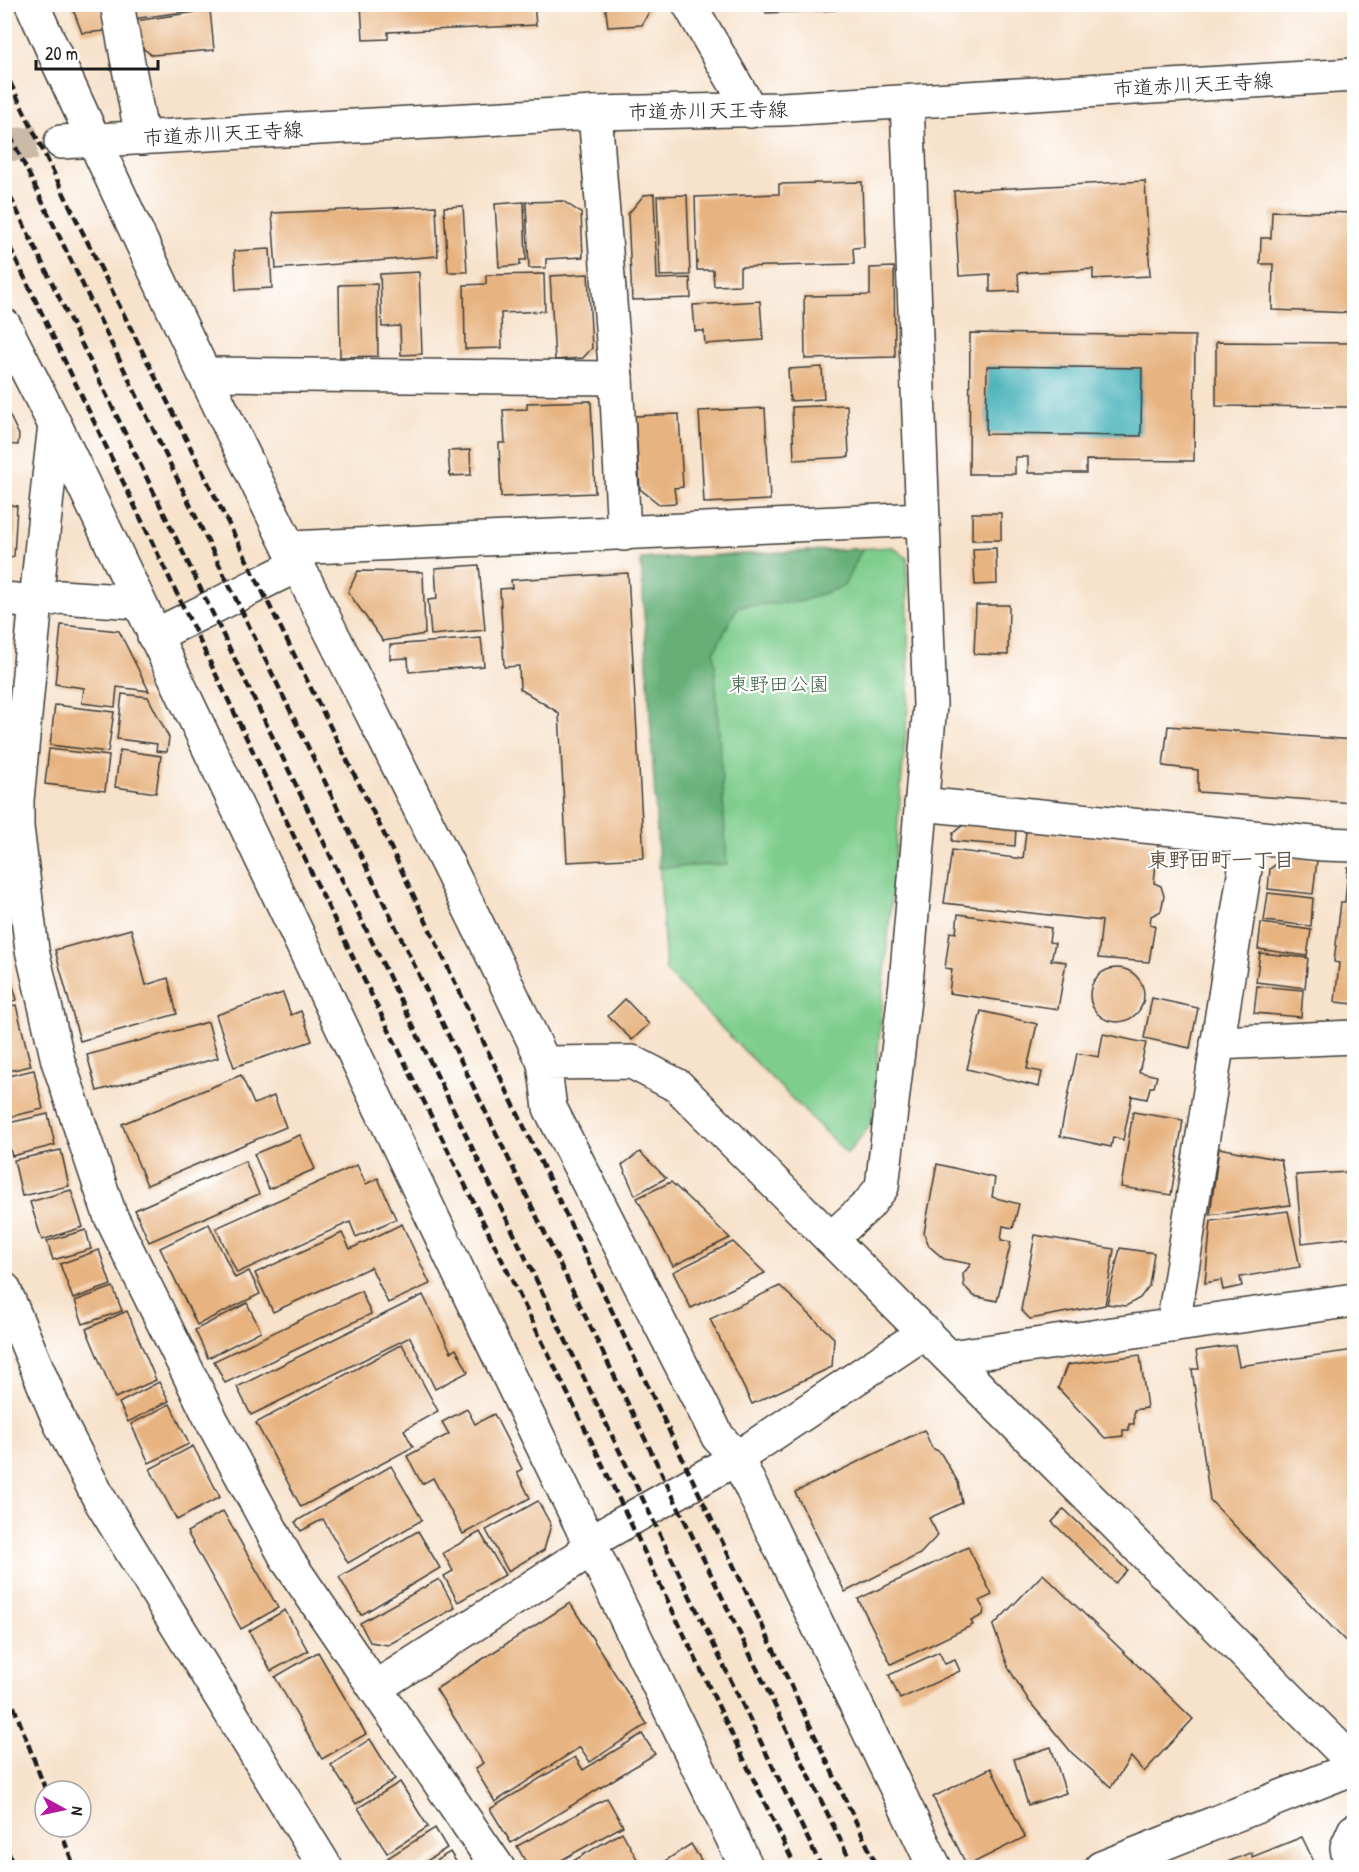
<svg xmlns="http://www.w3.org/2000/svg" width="1359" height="1872" viewBox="0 0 1359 1872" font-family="'Patrick Hand','Klee One',sans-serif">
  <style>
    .green { fill: #7ecd8d; stroke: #4d7454; stroke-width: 1.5 }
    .forest { fill: #66b078; stroke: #41664a; stroke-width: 1.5 }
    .water { fill: #39abb3; stroke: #2a6468; stroke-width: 1.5 }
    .building { fill: #e7b380; fill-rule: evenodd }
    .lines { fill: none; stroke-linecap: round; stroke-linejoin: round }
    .primary-tunnel { stroke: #cbbaa8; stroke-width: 33; stroke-dasharray: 33 16; stroke-linecap: butt }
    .minor-casing { stroke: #3d3a36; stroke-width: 36 }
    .tertiary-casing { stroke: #3d3a36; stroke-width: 36 }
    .primary-casing { stroke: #3d3a36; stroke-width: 36 }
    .minor { stroke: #fff; stroke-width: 33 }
    .tertiary { stroke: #fff; stroke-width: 33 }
    .primary { stroke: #fff; stroke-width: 33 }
    .rail { stroke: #1c1c1c; stroke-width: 4.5; stroke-dasharray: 9 4.5; stroke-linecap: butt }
    .labels { text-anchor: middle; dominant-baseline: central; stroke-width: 4.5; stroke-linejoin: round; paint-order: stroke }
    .street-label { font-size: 20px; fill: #1c1c1c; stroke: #fff }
    .park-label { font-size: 20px; fill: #436349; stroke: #fff }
    .neighbourhood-label { font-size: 21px; font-weight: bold; fill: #63513f; stroke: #fff }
  </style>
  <rect width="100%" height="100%" fill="#fff"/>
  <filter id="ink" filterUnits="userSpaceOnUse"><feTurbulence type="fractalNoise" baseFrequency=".0167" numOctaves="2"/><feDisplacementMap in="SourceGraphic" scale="12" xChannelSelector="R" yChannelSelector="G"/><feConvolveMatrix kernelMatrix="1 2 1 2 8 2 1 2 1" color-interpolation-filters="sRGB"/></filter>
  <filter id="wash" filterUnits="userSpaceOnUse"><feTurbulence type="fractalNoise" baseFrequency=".008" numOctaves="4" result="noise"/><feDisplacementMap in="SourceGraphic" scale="24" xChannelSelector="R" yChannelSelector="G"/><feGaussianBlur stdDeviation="1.35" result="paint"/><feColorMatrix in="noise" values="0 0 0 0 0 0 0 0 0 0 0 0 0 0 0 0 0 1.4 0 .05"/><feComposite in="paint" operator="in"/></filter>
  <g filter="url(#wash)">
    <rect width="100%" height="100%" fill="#f7e2cb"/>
    <polygon class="green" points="893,547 907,558 909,694 872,1123 847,1154 666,972 641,559"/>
    <polygon class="forest" points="862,549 844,586 799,602 738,606 714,652 727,864 659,868 641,559"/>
    <polygon class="water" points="987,366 1142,368 1141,436 986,434"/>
    <g id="blocks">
      <g class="building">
        <polygon points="71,4 101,4 106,31 82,33"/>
        <polygon points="130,4 211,4 212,8 132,19"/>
        <polygon points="361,4 534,4 536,25 388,32 388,39 363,40"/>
        <polygon points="605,4 651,4 652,6 642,25 608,27"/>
        <polygon points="764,4 835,4 835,10 766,13"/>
        <polygon points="210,10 214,50 152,55 137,44 135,21"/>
        <polygon points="1145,181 1150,276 1093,279 1093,269 1018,273 1019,291 990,292 990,274 959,276 954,191"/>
        <polygon points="862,182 864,247 853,248 854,264 740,267 740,285 714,286 713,270 697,270 695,197 779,194 779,184"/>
        <polygon points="654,194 657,279 690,278 691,298 632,300 628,214 644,195"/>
        <polygon points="687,195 690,275 660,276 657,196"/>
        <polygon points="563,201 581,213 583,257 546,259 546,268 529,268 526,202"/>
        <polygon points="524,202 526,260 520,260 520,265 499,267 495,204"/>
        <polygon points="436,206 438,256 276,269 272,213"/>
        <polygon points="463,206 467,272 448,272 444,207"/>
        <polygon points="1272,211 1354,213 1354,313 1272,310 1273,264 1260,264 1261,238 1271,238"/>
        <polygon points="270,249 272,288 236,290 234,251"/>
        <polygon points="894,267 895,357 805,359 804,296 870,295 870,268"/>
        <polygon points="419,272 422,354 401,355 400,326 382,327 380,274"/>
        <polygon points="544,274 545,311 501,313 502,348 465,349 464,285 486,284 486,275"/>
        <polygon points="588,274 592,348 583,358 555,360 550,276"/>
        <polygon points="377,284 378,356 340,357 339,285"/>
        <polygon points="760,301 763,340 705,344 704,331 695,331 693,305"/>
        <path d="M970,333L1195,336L1194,461L1086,460V473H1028V457H1015V474H969ZM987,366L1142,368L1141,436L986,434Z"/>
        <polygon points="1216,342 1354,343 1354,407 1216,406"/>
        <polygon points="822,367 824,399 790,401 788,369"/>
        <polygon points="591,401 595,493 501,497 499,443 505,443 503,410 527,409 527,403"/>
        <polygon points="4,404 19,435 18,445 4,444"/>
        <polygon points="847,405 849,457 794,460 792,407"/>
        <polygon points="765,408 770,500 704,503 699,411"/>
        <polygon points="679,414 683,487 674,488 676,503 659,504 640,489 635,416"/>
        <polygon points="470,450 471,475 450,476 448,451"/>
        <polygon points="4,504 17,506 14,556 4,562"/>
        <rect x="972" y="513" width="29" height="27"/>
        <polygon points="996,548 997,584 975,585 973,549"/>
        <polygon points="479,565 485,630 431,635 428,600 437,599 435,568"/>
        <polygon points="358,571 423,572 425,634 383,641 348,592"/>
        <polygon points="628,573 644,858 567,862 559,713 520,689 519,666 504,667 500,589 512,588 511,580"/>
        <polygon points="976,605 1009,605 1008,655 974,654"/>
        <polygon points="61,625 119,631 149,691 117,687 115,707 82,703 84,688 55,684"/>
        <polygon points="481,638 484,666 409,672 408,658 390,659 390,645"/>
        <polygon points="122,694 148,697 169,738 167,752 156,751 157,744 117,739"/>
        <polygon points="55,705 114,712 108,752 50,745"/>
        <polygon points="1168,726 1354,740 1354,803 1198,792 1198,770 1163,766"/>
        <polygon points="49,749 109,756 105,791 45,784"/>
        <polygon points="120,750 161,756 156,793 115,787"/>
        <polygon points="966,823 1016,827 1015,846 952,841 953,833"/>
        <polygon points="1026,831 1158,843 1154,883 1161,886 1164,896 1161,911 1151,916 1150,924 1155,926 1149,962 1098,958 1102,921 944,903 952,850 1023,859"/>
        <polygon points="1286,856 1317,860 1313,894 1268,889 1270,869"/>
        <polygon points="1348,867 1354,867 1354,1004 1335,1002 1339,963 1334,962 1341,902 1345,902"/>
        <polygon points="1268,893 1313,898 1311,926 1264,921"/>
        <polygon points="958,914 1051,928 1049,942 1055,943 1051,960 1066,962 1058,1009 949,993 952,969 945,968 950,932 956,933"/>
        <polygon points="1261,923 1311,930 1307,956 1258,949"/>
        <polygon points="131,929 146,985 168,978 177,1014 80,1041 55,950"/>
        <polygon points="1260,953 1308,958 1305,988 1256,982"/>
        <circle cx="1117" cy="995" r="27"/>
        <polygon points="11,979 17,1000 4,1003 4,980"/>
        <polygon points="1257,986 1303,990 1301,1017 1254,1013"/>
        <polygon points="283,993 291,1015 301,1011 312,1041 234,1067 216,1015"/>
        <polygon points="1152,998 1198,1008 1190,1048 1144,1038"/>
        <polygon points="625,999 649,1024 632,1040 608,1016"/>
        <polygon points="16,1005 31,1066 4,1072 4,1008"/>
        <polygon points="981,1011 1037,1024 1027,1069 1042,1072 1039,1087 967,1069"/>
        <polygon points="208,1022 218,1058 97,1091 87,1055"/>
        <polygon points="1103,1034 1146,1043 1139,1072 1157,1076 1154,1087 1150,1087 1147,1099 1132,1096 1123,1140 1113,1137 1111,1147 1060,1136 1077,1053 1099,1057"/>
        <polygon points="34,1070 43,1109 4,1118 4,1077"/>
        <polygon points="241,1075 254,1104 274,1096 286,1127 147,1185 122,1124"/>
        <polygon points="1133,1112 1183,1120 1171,1195 1121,1187"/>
        <polygon points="48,1114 55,1145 12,1156 4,1124"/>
        <polygon points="300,1135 315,1169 269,1189 254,1154"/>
        <polygon points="1219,1148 1281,1160 1290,1205 1210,1215"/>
        <polygon points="61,1150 69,1186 22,1196 14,1160"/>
        <polygon points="640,1152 666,1178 635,1195 622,1165"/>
        <polygon points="245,1161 259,1194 149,1242 135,1210"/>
        <polygon points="937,1164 995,1178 992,1197 1019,1204 1013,1228 1003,1226 1001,1240 1011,1242 997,1301 974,1296 964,1286 963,1274 971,1264 944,1259 929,1246 924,1233"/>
        <polygon points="357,1165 366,1184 378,1178 396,1219 356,1237 350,1222 237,1273 216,1228"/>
        <polygon points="1349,1172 1354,1208 1354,1237 1302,1243 1296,1175"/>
        <polygon points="671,1182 730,1238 673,1266 637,1198"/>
        <polygon points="71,1190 83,1227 42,1240 30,1202"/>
        <polygon points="1288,1211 1300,1267 1240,1277 1242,1286 1223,1290 1221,1280 1205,1283 1211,1221"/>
        <polygon points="209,1224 235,1278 249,1271 260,1294 197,1325 160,1248"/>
        <polygon points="402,1224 430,1284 388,1303 371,1267 273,1312 255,1273 342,1233 350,1249"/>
        <polygon points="86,1230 91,1249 53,1260 47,1241"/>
        <polygon points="1035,1235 1114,1249 1105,1305 1030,1319 1021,1310"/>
        <polygon points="733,1242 765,1273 691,1308 673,1272"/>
        <polygon points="1120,1248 1154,1253 1149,1286 1140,1298 1126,1306 1107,1304"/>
        <polygon points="99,1250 111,1285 73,1299 60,1264"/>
        <polygon points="780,1286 834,1338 832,1367 752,1404 710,1319"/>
        <polygon points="113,1287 122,1311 83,1324 75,1301"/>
        <polygon points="361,1291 371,1314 225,1383 214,1361"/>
        <polygon points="423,1295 451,1352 456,1349 468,1372 435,1389 410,1337 251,1415 237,1387"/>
        <polygon points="247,1303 261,1331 208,1358 195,1330"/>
        <polygon points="127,1311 156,1380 115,1398 86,1329"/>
        <polygon points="402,1344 438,1411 404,1430 413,1447 301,1507 256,1423"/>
        <polygon points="1235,1345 1239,1366 1354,1350 1354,1650 1210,1500 1192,1369 1199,1369 1196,1351"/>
        <polygon points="1140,1355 1147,1408 1134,1410 1134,1424 1129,1424 1129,1430 1123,1430 1123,1436 1105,1438 1058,1388 1067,1365"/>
        <polygon points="159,1382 169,1401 128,1422 119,1403"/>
        <polygon points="170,1404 189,1444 149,1463 131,1424"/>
        <polygon points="467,1409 475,1424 494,1414 522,1469 517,1472 530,1498 463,1534 433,1478 422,1484 407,1456 449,1434 442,1422"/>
        <polygon points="924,1430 932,1448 940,1452 958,1482 962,1503 929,1518 938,1535 920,1554 845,1592 795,1492"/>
        <polygon points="193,1446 220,1497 177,1520 150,1469"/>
        <polygon points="391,1466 422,1520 348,1563 323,1519 301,1531 295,1522"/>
        <polygon points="538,1501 551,1525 544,1550 508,1571 486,1530"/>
        <polygon points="1064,1509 1127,1570 1115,1583 1052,1522"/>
        <polygon points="223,1511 278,1608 241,1629 187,1532"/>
        <polygon points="418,1531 440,1568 361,1615 339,1577"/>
        <polygon points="480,1532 505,1575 458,1602 444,1576 453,1571 443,1553"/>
        <polygon points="968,1547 992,1595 979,1601 984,1609 983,1615 971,1621 973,1625 891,1664 858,1599"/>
        <polygon points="1043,1574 1193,1719 1144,1772 1131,1757 1111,1787 1072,1753 1029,1701 1009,1669 993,1626"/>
        <polygon points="439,1579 455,1608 388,1645 370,1642 360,1623"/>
        <polygon points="570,1603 647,1724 590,1762 580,1747 495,1802 475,1769 483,1763 436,1689"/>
        <polygon points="285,1610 308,1651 271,1671 249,1631"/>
        <polygon points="318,1652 366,1734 322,1759 275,1677"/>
        <polygon points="939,1652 945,1664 955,1660 960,1671 900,1699 889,1675"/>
        <polygon points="642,1734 655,1754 511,1843 490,1809 575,1757 583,1770"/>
        <polygon points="370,1739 395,1779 356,1804 331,1765"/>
        <polygon points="1051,1747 1066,1793 1028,1805 1014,1759"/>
        <polygon points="991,1768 1025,1837 967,1866 933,1797"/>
        <polygon points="400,1782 428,1827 387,1853 358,1808"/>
        <polygon points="607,1798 623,1826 547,1868 529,1868 517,1846"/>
        <polygon points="435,1828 447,1848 416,1868 392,1868 386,1859"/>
        <polygon points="622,1832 642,1868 561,1868"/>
        <polygon points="1302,1837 1317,1868 1213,1868 1252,1852 1252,1857"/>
        <polygon points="691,1844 706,1868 654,1868"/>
        <polygon points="450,1852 460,1868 424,1868"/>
      </g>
    </g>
  </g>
  <g filter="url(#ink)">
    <use href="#blocks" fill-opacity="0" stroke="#3d3a36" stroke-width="1.5"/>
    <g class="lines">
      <polyline class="primary-tunnel" points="4,145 61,142"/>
      <defs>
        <g id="minor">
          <polyline points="117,4 142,138"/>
          <polyline points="595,113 616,378 624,534"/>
          <polyline points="4,325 55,425 468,1292 747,1868"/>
          <polyline points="206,374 616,378"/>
          <path d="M55,425C40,550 29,675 17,800V827L32,950L58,1061L110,1215L212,1421L288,1561L498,1868"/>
          <polyline points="4,599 36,602 60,597 137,602"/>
          <polyline points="154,636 298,565"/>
          <polyline points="921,804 1323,844 1354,845"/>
          <polyline points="1217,1043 1354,1037"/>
          <polyline points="4,1289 60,1423 100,1500 326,1868"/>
          <polyline points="1173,1326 1250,837"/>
          <polyline points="949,1357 1354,1300"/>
          <polyline points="590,1542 737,1458 925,1332"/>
          <polyline points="935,1868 737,1458 718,1437 550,1108 544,1063 632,1062 678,1086 1354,1763"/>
          <polyline points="1350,1868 1347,1847 1354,1831"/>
        </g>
        <g id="tertiary">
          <path d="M32,4C125,211 223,416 324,618C398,766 474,913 544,1063"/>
          <polyline points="689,4 751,111"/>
          <polyline points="290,548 923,519"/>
          <polyline points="831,1239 868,1205 882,1187 906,983 930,705 907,102"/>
          <polyline points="375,1688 579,1557 590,1542"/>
          <polyline points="1101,1868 1354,1768"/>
        </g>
        <polyline id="primary" points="61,142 595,113 782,109 1354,75"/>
      </defs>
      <use href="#minor" class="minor-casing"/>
      <use href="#tertiary" class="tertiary-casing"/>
      <use href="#primary" class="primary-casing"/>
      <use href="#minor" class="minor"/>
      <use href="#tertiary" class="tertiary"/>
      <use href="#primary" class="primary"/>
      <g class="rail">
        <polyline points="4,70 80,227 388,842 878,1868"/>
        <polyline points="4,123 854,1868"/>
        <polyline points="4,184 822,1868"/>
        <polyline points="4,235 314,878 596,1451 796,1868"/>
        <polyline points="4,1681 46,1791"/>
        <polyline points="59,1827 72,1861"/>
        <polyline points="4,1840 14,1868"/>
      </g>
    </g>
  </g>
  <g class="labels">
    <g class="street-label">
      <text transform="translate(1193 84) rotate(-3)">市道赤川天王寺線</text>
      <text transform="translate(708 110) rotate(-1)">市道赤川天王寺線</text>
      <text transform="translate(223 133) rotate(-3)">市道赤川天王寺線</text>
    </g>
    <g class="park-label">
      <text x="779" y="683">東野田公園</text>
    </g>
    <g class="neighbourhood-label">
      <text x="1221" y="859">東野田町一丁目</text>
    </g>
  </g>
  <rect width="1359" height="1872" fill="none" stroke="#fff" stroke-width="24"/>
  <g transform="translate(63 1809) rotate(98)"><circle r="28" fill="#ffffff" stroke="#a4a4a4" stroke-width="1.5"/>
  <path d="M0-4.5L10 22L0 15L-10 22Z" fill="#b5179e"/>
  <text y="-9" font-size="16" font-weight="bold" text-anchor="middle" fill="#1c1c1c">N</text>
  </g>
  <path d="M36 60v9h122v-9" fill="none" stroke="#1c1c1c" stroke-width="3"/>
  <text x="45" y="60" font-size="18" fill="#1c1c1c" stroke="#ffffff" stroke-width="4.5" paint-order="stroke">20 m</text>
</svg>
